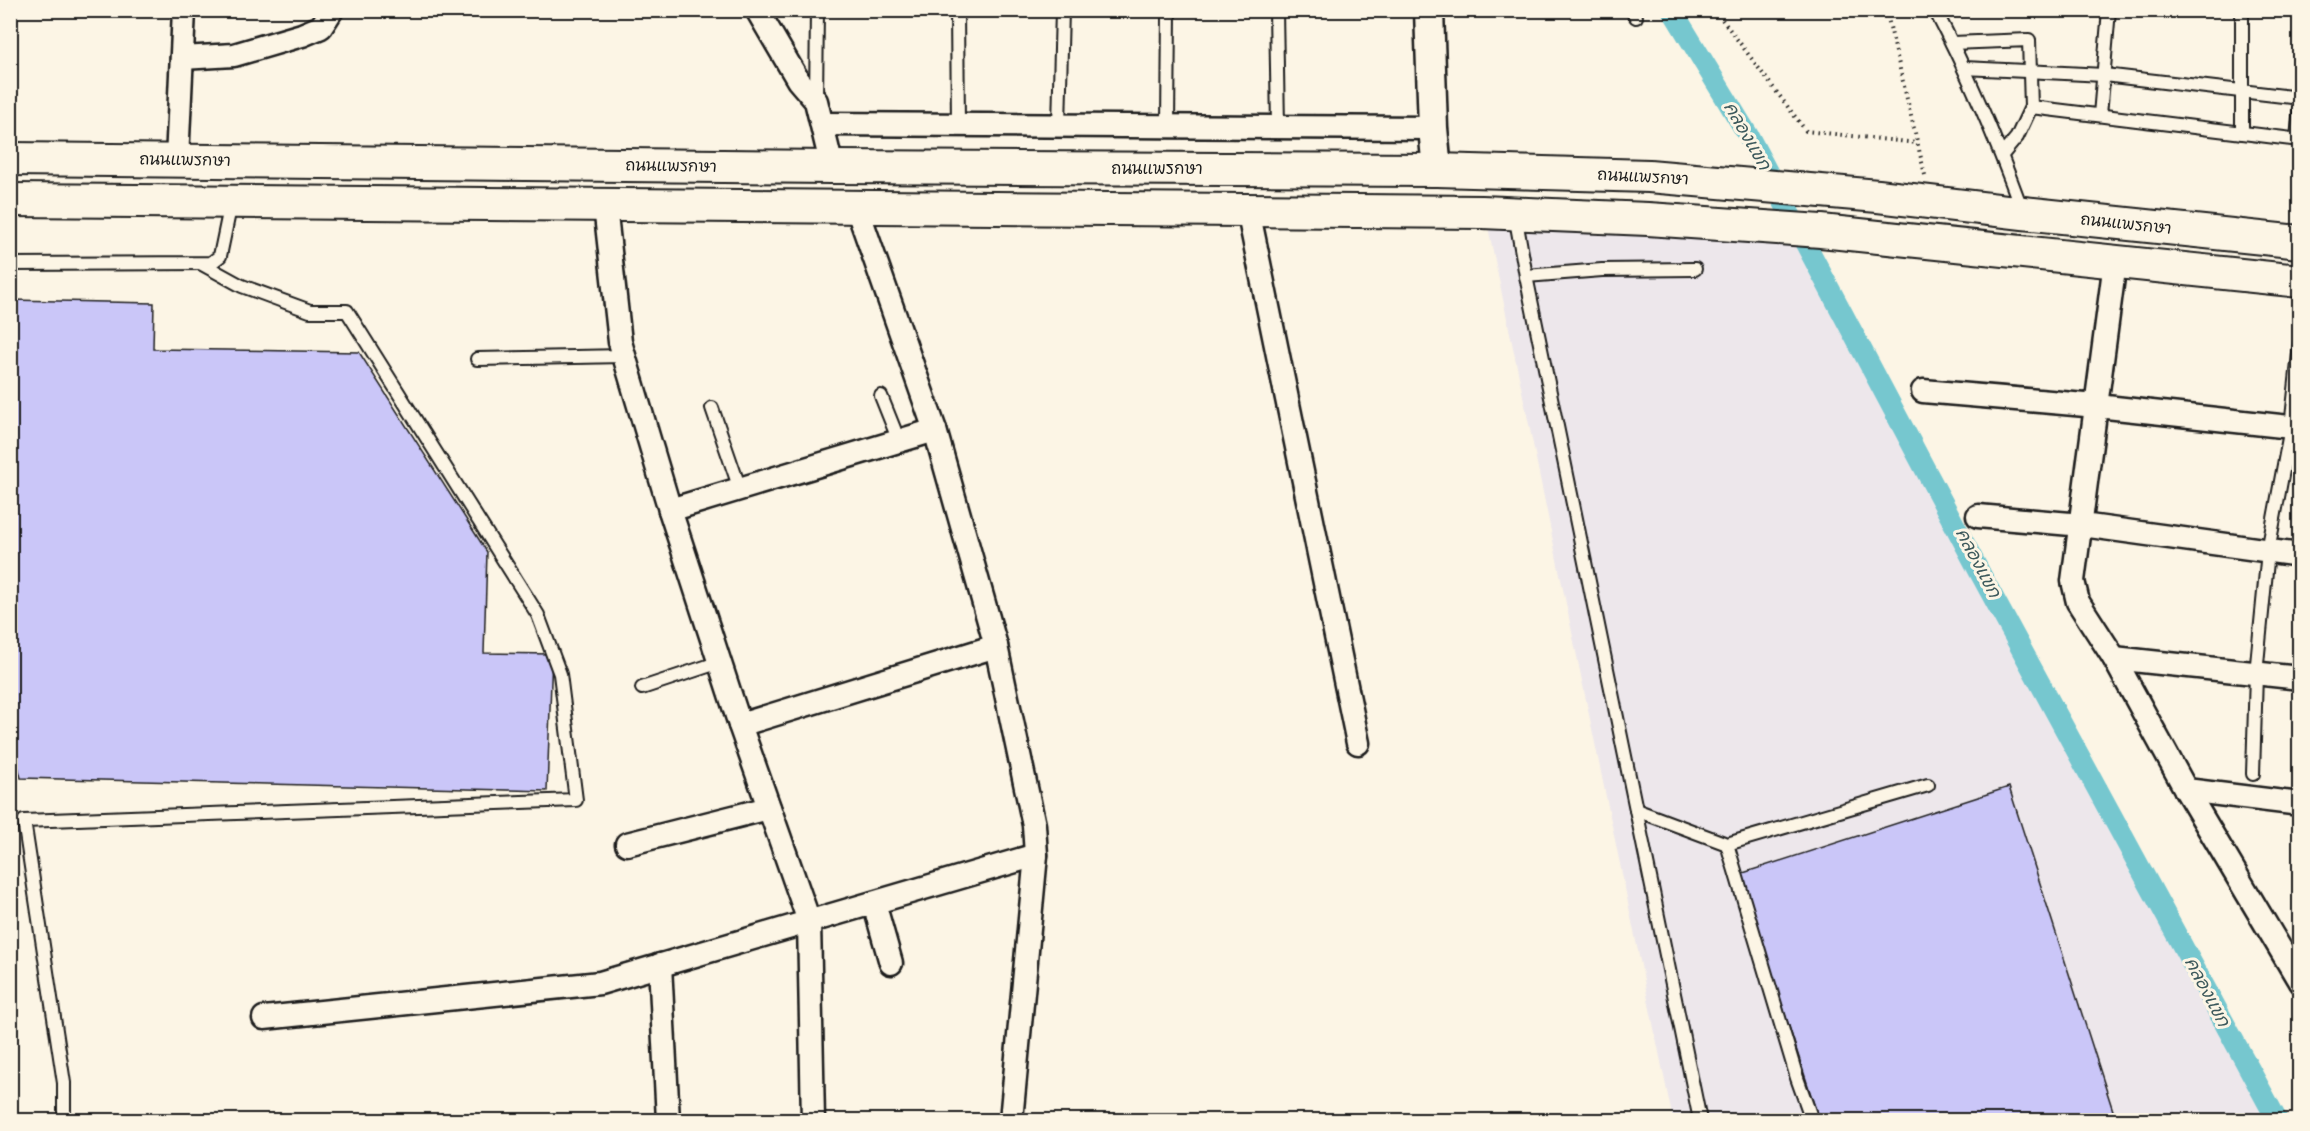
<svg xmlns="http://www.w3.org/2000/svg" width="2310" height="1131" viewBox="0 0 2310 1131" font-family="'Architects Daughter','Playpen Sans Thai',sans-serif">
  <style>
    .built { fill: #ede7eb }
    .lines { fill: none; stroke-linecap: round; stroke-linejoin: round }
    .canal { stroke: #76c7cf; stroke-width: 21 }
    .building { fill: #cac6f8; stroke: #1c1c1c; stroke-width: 1.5 }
    .service-casing { stroke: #1c1c1c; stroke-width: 16 }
    .minor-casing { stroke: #1c1c1c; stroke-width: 27 }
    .tertiary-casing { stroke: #1c1c1c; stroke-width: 33 }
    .secondary-casing { stroke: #1c1c1c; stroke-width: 36 }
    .path { stroke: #1c1c1c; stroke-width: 4; stroke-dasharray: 1.5 4.5; stroke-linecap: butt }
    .service { stroke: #fcf5e5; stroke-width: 12 }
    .minor { stroke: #fcf5e5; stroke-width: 22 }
    .tertiary { stroke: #fcf5e5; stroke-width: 28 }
    .secondary { stroke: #fcf5e5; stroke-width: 32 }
    .labels { text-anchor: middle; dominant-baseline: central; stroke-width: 6; stroke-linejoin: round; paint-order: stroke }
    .street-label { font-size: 16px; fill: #1c1c1c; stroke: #fcf5e5 }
    .water-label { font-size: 18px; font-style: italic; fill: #3c585b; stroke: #fcf5e5 }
  </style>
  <rect width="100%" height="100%" fill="#fcf5e5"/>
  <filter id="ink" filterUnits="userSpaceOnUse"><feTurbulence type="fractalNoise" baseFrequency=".0167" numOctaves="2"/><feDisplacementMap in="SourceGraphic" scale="12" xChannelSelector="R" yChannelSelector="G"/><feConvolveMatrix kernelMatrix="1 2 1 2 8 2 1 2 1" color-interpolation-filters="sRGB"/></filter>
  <g filter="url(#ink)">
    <polygon class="built" points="1487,222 1791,238 2274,1120 1673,1120"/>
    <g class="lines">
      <polyline class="canal" points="1672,10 1748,135 1979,571 2277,1120"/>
    </g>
    <g class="building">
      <polygon points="10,300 154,303 153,349 359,352 487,552 484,653 552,654 547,791 21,778 10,734"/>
      <polygon points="2009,787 2116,1120 1819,1120 1740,874"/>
    </g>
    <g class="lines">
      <defs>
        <g id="service">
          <polyline points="957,10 958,125"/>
          <polyline points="1276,10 1278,127"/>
          <polyline points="1632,10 1636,17"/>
          <path d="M1935,10C1969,75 1997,142 2022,210"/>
          <polyline points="1952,43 2029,40 2031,107 2017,137 2002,155"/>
          <polyline points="1964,68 2104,75 2300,98"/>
          <polyline points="816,100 817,10"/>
          <polyline points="2031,107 2300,140"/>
          <polyline points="2100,115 2109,10"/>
          <polyline points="1059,125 1062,10"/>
          <polyline points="1168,126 1169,10"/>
          <polyline points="2242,133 2242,10"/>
          <polyline points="2297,139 2300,106"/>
          <polyline points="1515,214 1526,276 1700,1120"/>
          <polyline points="10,264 211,263 220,256 231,203"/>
          <polyline points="1526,276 1602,270 1695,269"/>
          <polyline points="477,359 624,356"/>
          <polyline points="881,396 899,441"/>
          <polyline points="712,408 740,489"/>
          <polyline points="642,688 720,662"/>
          <polyline points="2253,774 2256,674 2268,551 2291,427 2300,344"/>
          <polyline points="1636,810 1727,844 1928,785"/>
          <polyline points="1727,844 1797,1078 1812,1120"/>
          <polyline points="64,1120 64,1083 24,821 576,800 560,674 538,615 347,311 310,311 242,286 202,264"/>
        </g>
        <g id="minor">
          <polyline points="757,10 798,80 816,101 832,167"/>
          <polyline points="182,58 234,55 302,35 321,27 332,10"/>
          <polyline points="822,124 1433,128"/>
          <polyline points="177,160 184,10"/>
          <polyline points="605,206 620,342 670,510 740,725 809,921 813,1120"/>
          <polyline points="857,208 935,430 996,646 1034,825 1036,855 1011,1120"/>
          <polyline points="1248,210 1358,743"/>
          <polyline points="2115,262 2073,581 2078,602 2114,658 2186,790 2300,982"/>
          <polyline points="1923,391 2097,406 2300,428"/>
          <polyline points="670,510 935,430"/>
          <polyline points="1978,516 2082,525 2300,555"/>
          <polyline points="2114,658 2300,678"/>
          <polyline points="740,725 996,646"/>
          <polyline points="2186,790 2300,804"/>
          <polyline points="627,844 769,808"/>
          <polyline points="874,903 891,963"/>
          <polyline points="660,965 668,1120"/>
          <polyline points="264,1018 600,983 1036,855"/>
        </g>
        <polyline id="tertiary" points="1429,10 1433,128 1437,170"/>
        <g id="secondary">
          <polyline points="10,159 832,167 1437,170 1649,176 1878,196 2023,213 2300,242"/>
          <polyline points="10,200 1482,212 1648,219 1821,231 2300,281"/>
        </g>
      </defs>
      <use href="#service" class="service-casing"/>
      <use href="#minor" class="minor-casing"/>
      <use href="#tertiary" class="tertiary-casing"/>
      <use href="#secondary" class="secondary-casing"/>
      <g class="path">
        <polyline points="1715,10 1806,131 1917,143"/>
        <polyline points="1886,10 1925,175"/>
      </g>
      <use href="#service" class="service"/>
      <use href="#minor" class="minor"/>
      <use href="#tertiary" class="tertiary"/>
      <use href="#secondary" class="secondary"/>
    </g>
  </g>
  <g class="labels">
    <g class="street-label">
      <text transform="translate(185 160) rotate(1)">ถนนแพรกษา</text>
      <text transform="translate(671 166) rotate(1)">ถนนแพรกษา</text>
      <text x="1157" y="169">ถนนแพรกษา</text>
      <text transform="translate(1643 177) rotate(3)">ถนนแพรกษา</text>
      <text transform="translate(2126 224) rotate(6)">ถนนแพรกษา</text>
    </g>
    <g class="water-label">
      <text transform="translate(1747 136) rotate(60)">คลองแขก</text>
      <text transform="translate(1978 563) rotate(62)">คลองแขก</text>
      <text transform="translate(2207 992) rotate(62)">คลองแขก</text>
    </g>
  </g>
  <rect width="2310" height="1131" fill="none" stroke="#fcf5e5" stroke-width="36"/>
  <rect x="18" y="18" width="2274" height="1095" fill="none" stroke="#1c1c1c" stroke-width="2" filter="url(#ink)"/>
</svg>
